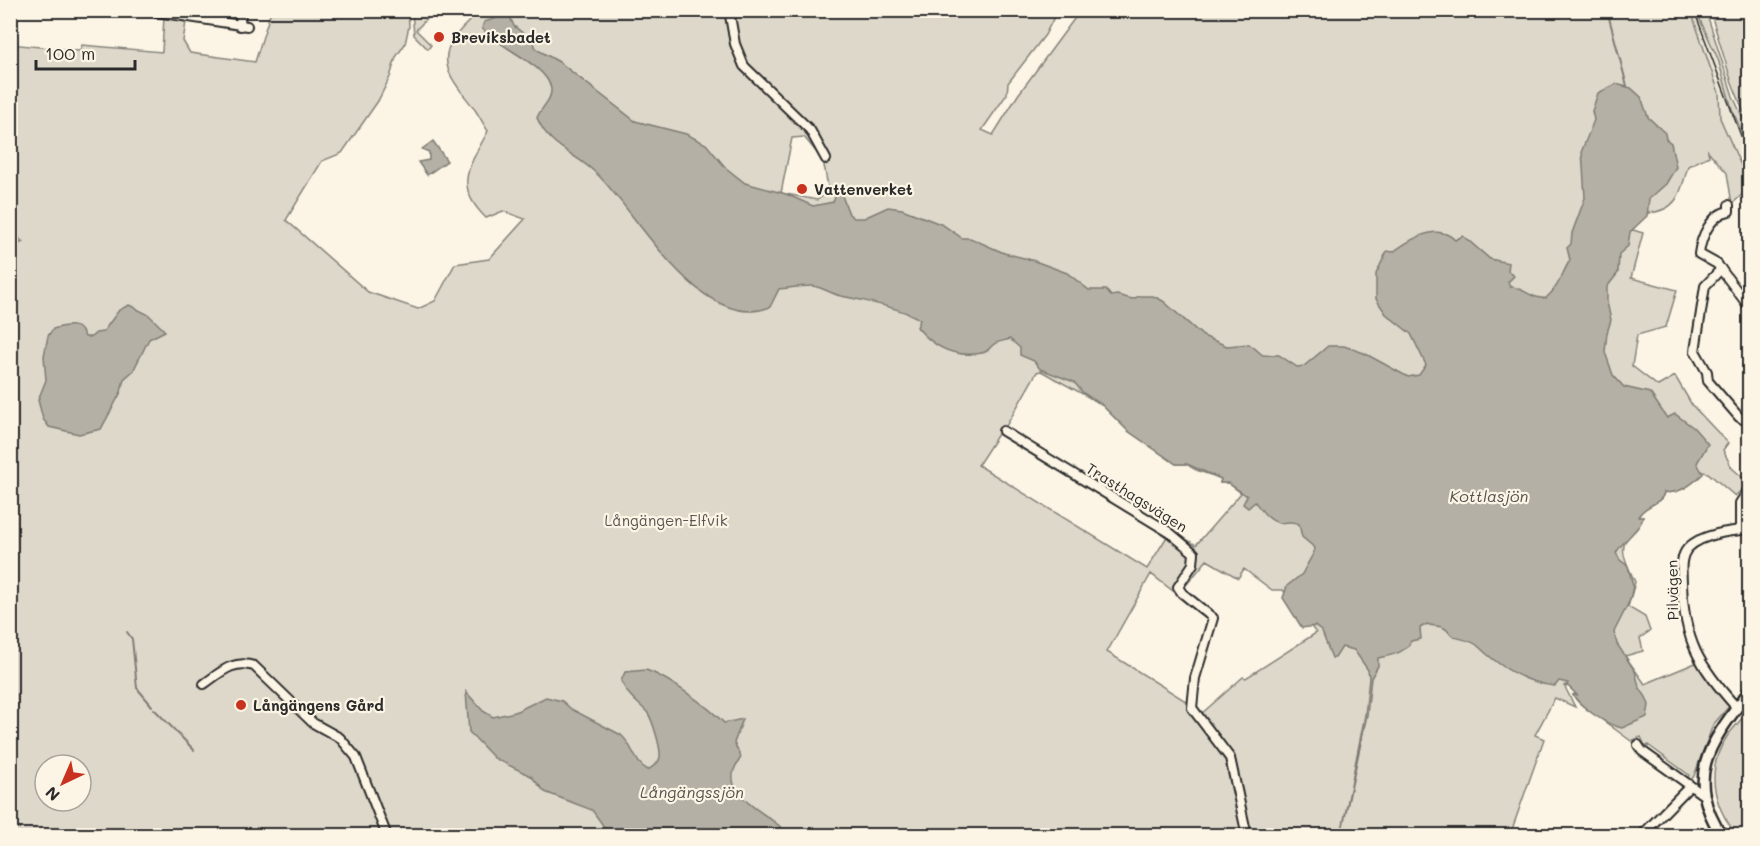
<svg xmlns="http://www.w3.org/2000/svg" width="1760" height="846" viewBox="0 0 1760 846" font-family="Mali,sans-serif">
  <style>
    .built { fill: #ece6d7 }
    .green { fill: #ded8ca; stroke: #84827a; stroke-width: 1.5; fill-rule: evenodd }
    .water { fill: #b4b0a5; stroke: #7d7b74; stroke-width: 1.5 }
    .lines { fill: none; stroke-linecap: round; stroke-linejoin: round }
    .stream { stroke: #7d7b74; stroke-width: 2 }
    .minor-casing { stroke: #2b2b2b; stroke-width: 12 }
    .tertiary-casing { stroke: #2b2b2b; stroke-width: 14 }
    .minor { stroke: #fcf5e5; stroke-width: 8 }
    .tertiary { stroke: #fcf5e5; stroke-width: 9 }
    .tram { stroke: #2b2b2b; stroke-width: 1.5 }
    .poi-dot { fill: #c8321e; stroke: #fcf5e5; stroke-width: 2 }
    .labels { text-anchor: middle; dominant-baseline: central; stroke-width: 4.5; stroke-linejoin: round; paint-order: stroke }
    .poi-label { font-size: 15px; font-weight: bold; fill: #2b2b2b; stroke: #fcf5e5; text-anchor: start }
    .street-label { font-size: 15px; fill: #2b2b2b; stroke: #fcf5e5 }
    .park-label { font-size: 15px; fill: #585653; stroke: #fcf5e5 }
    .water-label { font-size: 16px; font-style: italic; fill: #545350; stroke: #fcf5e5 }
  </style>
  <rect width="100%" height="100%" fill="#fcf5e5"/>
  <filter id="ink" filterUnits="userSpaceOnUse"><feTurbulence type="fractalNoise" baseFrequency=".0167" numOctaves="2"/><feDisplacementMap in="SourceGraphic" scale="12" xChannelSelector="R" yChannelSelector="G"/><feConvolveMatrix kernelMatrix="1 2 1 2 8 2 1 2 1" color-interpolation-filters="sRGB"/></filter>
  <g filter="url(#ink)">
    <polygon class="built" points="1691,11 1696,11 1718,59 1732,109 1749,149 1749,172 1734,148 1720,118 1719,93"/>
    <g class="green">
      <path d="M271,11H408L409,26L405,44L396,57L390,77L378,101L342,153L322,161L286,220L368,292L418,309L435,301L455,264L489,259L525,219L503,211L486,218C452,185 470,166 488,131C482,122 477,111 470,103C454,83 436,63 454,38C461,28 471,19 480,11H727L741,50L733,11H1057L1045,35L1008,83L1007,94L982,130L993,135L1018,95L1080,11H1691L1719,93L1720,118L1743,170L1749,178V188L1732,204L1727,173L1708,151L1709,156L1688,166C1681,192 1678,211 1648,213L1634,227L1633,230L1643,233L1631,278L1677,290L1666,327L1637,335L1632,366L1658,386L1675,376L1692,405L1728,443L1723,450L1732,468L1749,483L1735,496L1708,473L1703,472C1695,483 1678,495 1664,492C1663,504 1642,505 1638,518L1643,517C1641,527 1635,527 1630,534C1616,550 1628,565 1635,582L1628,607L1645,617L1650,631L1640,638L1643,651L1625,656L1645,684L1698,662L1731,704L1713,725L1694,776L1690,782L1687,779L1689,775L1648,745L1646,748L1641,737L1631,741L1578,702L1573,695L1576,693L1568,686L1565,687L1575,707L1555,698L1535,735L1544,739L1510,835H11L10,248L23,242L11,231L10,44L80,51L82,45L162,52L164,17L186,22L183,41L190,53L255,62ZM804,137L823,160L829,192L817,200L781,193L792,138ZM1041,371L1101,404L1128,431L1176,464H1187C1194,472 1211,474 1221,479L1220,483H1228L1241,493L1196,545L1171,530L1147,569L978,465L1000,431L1005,428L1037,372ZM1207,560L1238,578L1244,569L1272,590H1283L1316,633L1246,678L1243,677L1200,715L1189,703L1107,652L1151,574L1178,595ZM45,765H81V801H45Z"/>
      <polygon points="412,11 419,11 424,15 428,11 434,11 416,30 431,45 428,49 414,35"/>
      <polygon points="1696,11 1706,11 1733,96 1749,132 1749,149 1732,109 1718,59"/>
      <polygon points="1710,11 1749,11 1749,125 1731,80"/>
      <path d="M1749,709V835H1737C1712,805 1705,768 1728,735C1735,726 1743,718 1749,709Z"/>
    </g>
    <g class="water">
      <path d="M503,16L510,17L514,26L534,42L536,49L559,62L635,121L686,134L706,144L726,168L745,183L786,194L813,206L833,202L837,193H841L849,214L854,218H864L888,207L902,209L943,225L962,238H970L1004,253L1032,260L1067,273L1089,290H1106L1111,296L1117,295L1132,299L1140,296H1153L1163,301L1203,336L1227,346L1249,344C1267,356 1255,356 1279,355L1297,367L1304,366L1328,346H1344L1364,353L1408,377L1419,375L1426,365L1411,334L1386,314L1376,299V274L1387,251L1393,252C1409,240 1438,222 1455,240L1463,236L1490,259L1509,263L1508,271L1514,276L1508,282L1510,287C1522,286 1532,300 1546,298C1559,287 1561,275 1570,260L1567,248L1571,244L1572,233L1585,198L1582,150L1594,120L1592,111L1598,93L1616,84L1631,88L1641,97L1648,117L1665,133L1666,139L1671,143L1676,167L1666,184L1649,199L1647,216L1630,232L1628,246L1619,254L1618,273L1607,287V302L1611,320L1607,333L1605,352L1613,375L1624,387L1650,393L1667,418L1675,414L1694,428L1708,444L1697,463L1703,474C1693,483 1679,495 1664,492C1663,504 1643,505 1638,517H1643C1641,529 1623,540 1616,553L1620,560L1628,566L1633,586L1630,600L1614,632L1617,644L1635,671L1639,687L1646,697L1649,705L1647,717L1622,728C1604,724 1581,707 1573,695H1577L1568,686H1565L1568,683L1559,681L1555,686C1524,683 1500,667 1479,647C1474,641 1462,639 1454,637C1449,635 1449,630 1444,628C1439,625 1433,627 1427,624L1420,628L1421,639L1411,641C1405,654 1390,655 1378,658V666L1371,678L1367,715L1341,835L1365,715L1369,678L1368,670L1354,650L1342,647L1335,658H1332L1322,632L1315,626L1302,628L1283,598L1287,586L1302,574L1314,552L1315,548L1302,537L1299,524C1290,520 1288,523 1279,523C1269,521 1261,510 1255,502L1248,508L1243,504L1247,496L1228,483H1220L1221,479L1187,464H1176L1128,431L1101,404L1083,393L1074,382L1040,369L1034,361L1020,355V348L1010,339C1005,341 997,341 993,345C989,348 988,352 982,353C956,358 934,348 917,327L920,320C909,310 858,299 841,296C831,294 821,286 811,286C800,286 790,288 779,289L770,307C702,334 639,216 599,176C576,152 551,150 537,118C540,108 552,101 551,89C548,65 497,47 482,28L484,22Z"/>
      <polygon points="433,141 447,161 427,175 418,162 429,160 429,152 422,149"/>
      <path d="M129,305L149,315L165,331L149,339L133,371L124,379L121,392L101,429L79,434L49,427L43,419L38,400L46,380L44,356L48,336L53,329C67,325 80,322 85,337H91L96,333L103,332L119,310Z"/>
      <path d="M646,670C667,677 709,707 724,723L743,719L734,743L741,757C739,762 735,765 734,770C724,800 778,817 788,835H610L592,810L545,792L531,776L494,758L478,741L469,732L466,692L483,711L493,717L515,712L546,697L562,701L571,709L621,735C633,745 634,763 648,770C653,766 660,763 660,756C661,748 652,718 647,712C637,702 627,695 621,681L625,672Z"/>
    </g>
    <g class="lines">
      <g class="stream">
        <polyline points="1607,10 1627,86"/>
        <polyline points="127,632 132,639 137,688 152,706"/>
        <polyline points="154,709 194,750"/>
      </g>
      <defs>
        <g id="minor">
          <polyline points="144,10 247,26"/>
          <polyline points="729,10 735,44 744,66 810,130 826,159"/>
          <polyline points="240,26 241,10"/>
          <path d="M1729,205V211C1711,214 1701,237 1699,254L1717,264L1750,308"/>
          <polyline points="1721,269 1705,286 1695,351 1707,372 1708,381 1739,417 1750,423"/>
          <polyline points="1003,431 1169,532 1194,553 1193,564 1178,587 1182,593 1213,618 1195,678 1192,708 1230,758 1247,836"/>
          <polyline points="1740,530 1740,503 1750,488"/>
          <path d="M204,684C220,673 233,659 254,666L313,723L340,738L356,757L387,836"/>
          <path d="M1737,708C1699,666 1684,641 1682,584C1682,572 1679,558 1688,548C1701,534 1731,531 1750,529"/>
          <polyline points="1638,745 1642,751 1702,794"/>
          <polyline points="1641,836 1690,786"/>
        </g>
        <path id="tertiary" d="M1722,836C1682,775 1712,741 1750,690"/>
      </defs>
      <use href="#minor" class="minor-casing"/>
      <use href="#tertiary" class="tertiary-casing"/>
      <use href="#minor" class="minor"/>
      <use href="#tertiary" class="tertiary"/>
      <polyline class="tram" points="1694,10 1750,160"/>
    </g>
  </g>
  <g class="poi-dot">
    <circle cx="439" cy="37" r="6"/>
    <circle cx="802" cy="189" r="6"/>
    <circle cx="241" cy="705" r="6"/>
  </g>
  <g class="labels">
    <g class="poi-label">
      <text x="451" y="37">Breviksbadet</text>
      <text x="814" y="189">Vattenverket</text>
      <text x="253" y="705">Långängens Gård</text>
    </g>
    <g class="street-label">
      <text transform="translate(1137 497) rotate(32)">Trasthagsvägen</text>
      <text transform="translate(1672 590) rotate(-91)">Pilvägen</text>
    </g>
    <g class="park-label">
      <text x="666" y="520">Långängen-Elfvik</text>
    </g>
    <g class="water-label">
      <text x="1489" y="495">Kottlasjön</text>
      <text x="692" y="791">Långängssjön</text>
    </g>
  </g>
  <rect width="1760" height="846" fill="none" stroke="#fcf5e5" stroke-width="36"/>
  <rect x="18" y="18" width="1724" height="810" fill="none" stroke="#2b2b2b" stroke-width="2" filter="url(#ink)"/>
  <g transform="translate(63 783) rotate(224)"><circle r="28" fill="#fcf5e5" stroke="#a8a49b" stroke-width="1.5"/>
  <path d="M0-4.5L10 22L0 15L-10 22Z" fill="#c8321e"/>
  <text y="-9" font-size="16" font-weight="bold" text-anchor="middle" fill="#2b2b2b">N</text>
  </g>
  <path d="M36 60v9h99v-9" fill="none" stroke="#2b2b2b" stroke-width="3"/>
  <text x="45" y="60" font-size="18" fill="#2b2b2b" stroke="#fcf5e5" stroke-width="4.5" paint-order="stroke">100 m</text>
</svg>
